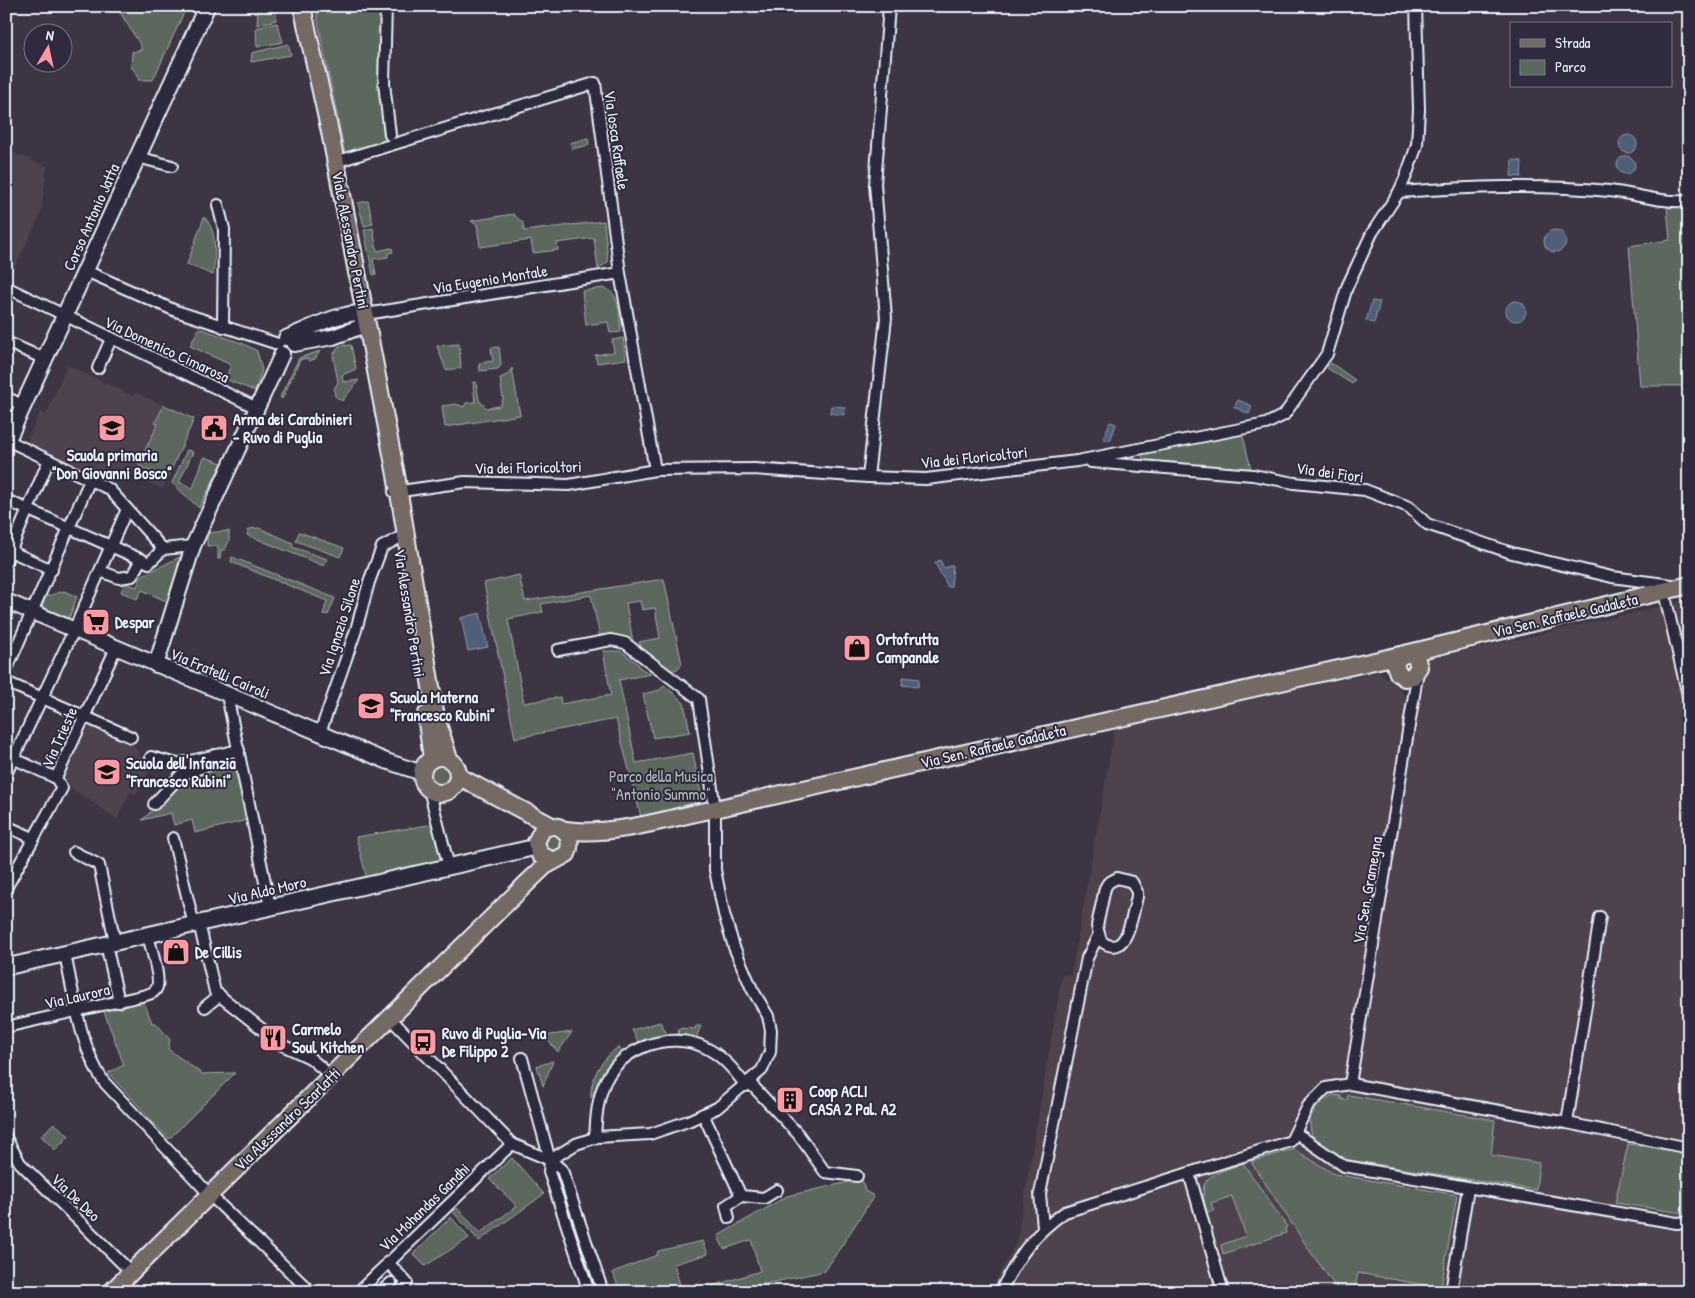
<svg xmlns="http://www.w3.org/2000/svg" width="1695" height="1298" viewBox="0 0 1695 1298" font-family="'Patrick Hand',sans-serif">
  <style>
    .built { fill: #4e424d }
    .green { fill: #5b685d; stroke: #a2acaa }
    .water { fill: #505e79; stroke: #8d99ac }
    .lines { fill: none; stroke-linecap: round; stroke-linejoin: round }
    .minor-casing { stroke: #e8f1f8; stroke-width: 14 }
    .tertiary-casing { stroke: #e8f1f8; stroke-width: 18 }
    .secondary-casing { stroke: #e8f1f8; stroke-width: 19 }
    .primary-casing { stroke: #e8f1f8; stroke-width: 20 }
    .minor { stroke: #2f2a3d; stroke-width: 10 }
    .tertiary { stroke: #2f2a3d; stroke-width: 14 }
    .secondary { stroke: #2f2a3d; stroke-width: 15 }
    .primary { stroke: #756964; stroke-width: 16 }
    .labels { text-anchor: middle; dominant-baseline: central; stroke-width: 4; stroke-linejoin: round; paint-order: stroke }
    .street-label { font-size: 16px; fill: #e8f1f8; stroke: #2f2a3d }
    .poi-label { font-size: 16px; font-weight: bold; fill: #e8f1f8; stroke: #2f2a3d; text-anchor: start }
    .park-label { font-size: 16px; fill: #b0baba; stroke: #2f2a3d }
  </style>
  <rect width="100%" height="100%" fill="#3d3544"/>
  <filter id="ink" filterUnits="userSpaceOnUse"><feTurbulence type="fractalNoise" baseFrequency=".02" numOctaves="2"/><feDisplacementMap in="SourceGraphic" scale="10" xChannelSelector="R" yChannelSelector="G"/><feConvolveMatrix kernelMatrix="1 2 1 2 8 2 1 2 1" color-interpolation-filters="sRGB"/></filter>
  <g filter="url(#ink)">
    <g class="built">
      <polygon points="6,150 47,166 41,213 8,282"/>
      <polygon points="67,365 133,396 136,393 194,419 163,489 112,468 106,481 25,445 40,412 46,415"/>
      <polygon points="1689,600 1689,1292 990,1292 1017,1241 1062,975 1071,975 1115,727 1378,672 1399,688 1406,699 1421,699 1429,659"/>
      <polygon points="88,722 132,743 150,769 136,795 130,792 117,819 71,788 64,775"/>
    </g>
    <g class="green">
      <polygon points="116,6 187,6 153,80 138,80 139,76 131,67 132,52 141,50 141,46"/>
      <polygon points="265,6 275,6 276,20 257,25 258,9"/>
      <polygon points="317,6 383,6 380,92 387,141 345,154 317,18"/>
      <polygon points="277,23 283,42 257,47 256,28"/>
      <polygon points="288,44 291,55 251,62 252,53"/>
      <polygon points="588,138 589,145 572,149 570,143"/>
      <polygon points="368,201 373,224 364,226 358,203"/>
      <polygon points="1689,207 1689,386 1640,386 1629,246 1670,240 1667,208"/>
      <polygon points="513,214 523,223 524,231 604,221 608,262 598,269 594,238 557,243 558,250 533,253 531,240 480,247 477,225 471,221"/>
      <path d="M204,217C218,230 215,257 213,275L187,264Z"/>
      <polygon points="373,228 377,251 392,248 393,252 388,253 388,257 373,259 376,274 373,275 364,230"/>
      <path d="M604,288C621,292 619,317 621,332L610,333L608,322L586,325L582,291Z"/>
      <polygon points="199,328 244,344 257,351 262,370 255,391 225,379 231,365 190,346"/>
      <polygon points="623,338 626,359 597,363 595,355 614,352 612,340"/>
      <polygon points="459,344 461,368 446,370 437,346"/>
      <polygon points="351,345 356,369 342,375 343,382 359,380 342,401 335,396 334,389 338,382 333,355 339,346"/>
      <polygon points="499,347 501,365 498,369 480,371 479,363 493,361 491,348"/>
      <polygon points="320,351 315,359 309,361 307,358 300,360 282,399 280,397 299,358"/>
      <polygon points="1331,363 1355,380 1352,384 1327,368"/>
      <polygon points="512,368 520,415 445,427 442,406 456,404 464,407 466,403 475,402 473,382 476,382 479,400 486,408 500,406 503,399 500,378 509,374"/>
      <polygon points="164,405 194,419 167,479 138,465 158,424 155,423"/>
      <polygon points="1242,432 1251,469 1143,462 1142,451"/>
      <polygon points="187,450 193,452 179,482 193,488 204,457 222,463 199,508 172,483"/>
      <polygon points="259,528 293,543 292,547 327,559 324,566 247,535 249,529"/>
      <polygon points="229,531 229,541 225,550 221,550 220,559 218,559 218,546 207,546 207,533"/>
      <polygon points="299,532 344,548 340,557 296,541"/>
      <polygon points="180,557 168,602 142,590 137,599 121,592 125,583 137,587 141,576"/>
      <polygon points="232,557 335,598 328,615 323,614 327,601 231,562"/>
      <polygon points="519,575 525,601 664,579 682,664 676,670 670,670 642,649 639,642 660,638 655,608 642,610 640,601 626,603 633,642 621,636 600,637 591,595 541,604 543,612 508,619 524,703 560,697 561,704 611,695 603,651 621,651 638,664 640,668 651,674 619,680 636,763 693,753 701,794 700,801 641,817 616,719 515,738 484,583"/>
      <polygon points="64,591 77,597 69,618 42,607 45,597"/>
      <polygon points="664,685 684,703 690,732 653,738 643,694 660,690"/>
      <polygon points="234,759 247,820 195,833 192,820 174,825 171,813 142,820 185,779"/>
      <circle cx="440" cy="775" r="11"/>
      <polygon points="434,824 445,861 367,879 356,837"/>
      <polygon points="549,834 559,835 564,844 558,853 547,852 544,839"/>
      <polygon points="143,999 152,1023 156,1023 170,1040 168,1049 202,1074 235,1073 169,1139 108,1073 124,1065 103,1009"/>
      <polygon points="660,1022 667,1034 639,1043 632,1030"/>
      <polygon points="696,1026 701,1026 696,1038 678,1034 679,1028 695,1029"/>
      <polygon points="572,1032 558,1052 544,1036"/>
      <path d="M618,1047L623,1053C607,1064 600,1080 591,1098C590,1076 602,1060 618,1047Z"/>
      <polygon points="553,1061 543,1086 537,1066"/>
      <polygon points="1333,1095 1341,1096 1341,1099 1347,1100 1348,1095 1495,1120 1491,1155 1539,1163 1536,1190 1343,1159 1312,1137 1309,1120 1319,1103"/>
      <polygon points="54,1123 69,1136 55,1150 41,1136"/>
      <polygon points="1628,1144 1689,1153 1689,1214 1615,1203"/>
      <polygon points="1294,1149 1334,1174 1457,1195 1441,1288 1358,1273 1354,1292 1338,1290 1312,1254 1251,1162"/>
      <polygon points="512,1158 544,1194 479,1241 453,1212 457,1208 480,1233 517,1206 489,1179"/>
      <path d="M1243,1163L1287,1227L1285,1229L1286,1233L1223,1254L1221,1245L1246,1236L1232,1196L1211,1203L1214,1211L1207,1212C1195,1173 1213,1176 1243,1163Z"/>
      <polygon points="862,1179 865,1191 874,1196 825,1271 728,1292 693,1292 760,1271 751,1240 724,1249 718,1236 787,1196"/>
      <polygon points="451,1217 469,1238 425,1266 413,1254"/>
      <polygon points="703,1241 708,1254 674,1264 682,1292 620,1292 613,1272 657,1255 658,1251"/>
    </g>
    <g class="water">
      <circle cx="1628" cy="144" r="9"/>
      <circle cx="1626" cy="165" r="9"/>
      <polygon points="1512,160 1522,161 1521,177 1511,176"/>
      <circle cx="1555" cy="241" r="11"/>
      <circle cx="1516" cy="311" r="10"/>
      <polygon points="1372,301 1380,302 1374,323 1366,321"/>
      <polygon points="1238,400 1252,406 1249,414 1234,407"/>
      <polygon points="831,406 845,407 844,415 830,413"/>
      <polygon points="1110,422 1116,424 1110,441 1103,439"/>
      <polygon points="940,560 944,568 953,565 951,587 948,587 935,563"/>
      <polygon points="480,613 488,647 468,651 461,618"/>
      <polygon points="903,677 919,679 918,687 902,685"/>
    </g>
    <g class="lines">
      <defs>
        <g id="minor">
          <polyline points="386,6 384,83 390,135"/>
          <polyline points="137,157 172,166"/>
          <polyline points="335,162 595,83 620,273 655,470"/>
          <path d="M1399,192C1469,187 1540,184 1609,191C1637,194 1661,203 1689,201"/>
          <polyline points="218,205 224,229 223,327"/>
          <polyline points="86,271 176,311 278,344"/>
          <polyline points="6,287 257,408"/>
          <polyline points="366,314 620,273"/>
          <polyline points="6,342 45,359"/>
          <polyline points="98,368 111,339"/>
          <polyline points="6,397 23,406"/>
          <polyline points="7,440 109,489 163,549 193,546"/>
          <polyline points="1091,462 1253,475 1294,483 1365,490 1409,507 1427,524 1512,553 1612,577 1672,585"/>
          <polyline points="868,477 886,318 875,184 889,6"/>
          <polyline points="394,492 465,482 569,485 655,470 754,469 868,477 926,479 1077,461 1266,424 1284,415 1327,354 1347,287 1372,233 1399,192 1406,176 1417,145 1419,109 1416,6"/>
          <polyline points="6,500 149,563 163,549"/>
          <polyline points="6,549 52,570"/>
          <polyline points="6,561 49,460"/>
          <polyline points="100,571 119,578 132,576 141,559"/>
          <polyline points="1664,592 1689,700"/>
          <polyline points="6,671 90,480"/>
          <polyline points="6,682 131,737"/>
          <polyline points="227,695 270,907"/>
          <polyline points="320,733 356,630 369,582 382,547 399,538"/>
          <polyline points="6,755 56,778"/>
          <polyline points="151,757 177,764 239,750"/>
          <polyline points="6,774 74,630 127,509"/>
          <polyline points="431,790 431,797 449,867"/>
          <polyline points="154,804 181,775 214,763 215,755"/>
          <polyline points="6,826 33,838"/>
          <polyline points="173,838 194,925"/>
          <polyline points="74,852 99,865 115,942"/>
          <path d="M1117,878L1132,882L1137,892V897C1132,914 1128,961 1101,941L1097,926L1105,888L1108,883Z"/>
          <polyline points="6,888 62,788 56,778 116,648"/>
          <polyline points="199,923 215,992 282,1045 310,1058 331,1076"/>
          <polyline points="106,944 119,1002"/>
          <path d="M65,954C74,995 80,1048 104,1082L210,1195L311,1292"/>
          <polyline points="205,1007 220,995"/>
          <polyline points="390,1018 512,1144 550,1160 562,1170 603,1292"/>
          <path d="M6,1027L146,995C149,994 154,993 156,989C162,982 150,945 148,935"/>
          <polyline points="522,1058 550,1160 549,1172 589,1292"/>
          <polyline points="749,1082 798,1134 825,1172 857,1176"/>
          <polyline points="1350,1084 1418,671"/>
          <polyline points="703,1114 741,1196 764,1198 777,1190"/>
          <polyline points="1567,1123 1600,917"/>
          <polyline points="1296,1133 1344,1166 1677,1223 1689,1222"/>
          <polyline points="6,1138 20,1163 131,1272"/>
          <path d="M595,1138C596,1119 597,1100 605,1082C621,1047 670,1031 704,1047C722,1055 735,1071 746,1086"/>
          <polyline points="550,1160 576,1144 597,1137 650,1134 688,1121 717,1108 762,1070 770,1052 771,1030 768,1016 752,989 734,947 724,914 715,870 715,809 699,699 625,643 611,640 558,650"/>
          <polyline points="1189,1173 1223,1292"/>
          <polyline points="729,1218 726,1206 741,1196"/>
          <polyline points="1043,1227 1040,1194 1087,958 1098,936"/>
          <polyline points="388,1262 407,1283 398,1292"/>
          <polyline points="358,1292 512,1144"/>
          <polyline points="387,1292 384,1289 391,1283"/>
          <path d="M1000,1292C1019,1256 1032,1235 1065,1212L1291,1141L1308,1106L1326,1088L1350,1084L1567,1123L1689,1148"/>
          <polyline points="1451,1292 1468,1188"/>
        </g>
        <g id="tertiary">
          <path d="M286,338C306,330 345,309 366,314L360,327L333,337L294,344"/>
          <polyline points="6,601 386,761 422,773"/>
          <polyline points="156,665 193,546 282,354"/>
        </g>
        <g id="secondary">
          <polyline points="6,443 207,6"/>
          <polyline points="6,967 536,847"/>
        </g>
        <g id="primary">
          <polyline points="302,6 330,132 396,475 436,717 449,759"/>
          <polyline points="1409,654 1416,657 1419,667 1413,676 1405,678 1398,673 1395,665 1398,658 1405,654 1689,585"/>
          <polyline points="426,715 432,759"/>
          <circle cx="440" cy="775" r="18"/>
          <polyline points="458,776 552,826"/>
          <path d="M565,830C614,837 667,818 715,809L1401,655"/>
          <path d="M111,1292L526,884L545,866L567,854C576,836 559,818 542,830L536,842L540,855L552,860"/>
        </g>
      </defs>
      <use href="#minor" class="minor-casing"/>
      <use href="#tertiary" class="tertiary-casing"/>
      <use href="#secondary" class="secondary-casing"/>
      <use href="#primary" class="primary-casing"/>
      <use href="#minor" class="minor"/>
      <use href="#tertiary" class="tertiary"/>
      <use href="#secondary" class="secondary"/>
      <use href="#primary" class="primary"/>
    </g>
  </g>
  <defs>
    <symbol id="school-square" viewBox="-11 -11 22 22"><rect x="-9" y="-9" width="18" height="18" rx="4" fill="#ff9aa2" stroke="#2f2a3d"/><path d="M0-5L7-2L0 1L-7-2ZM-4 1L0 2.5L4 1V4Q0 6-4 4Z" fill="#111"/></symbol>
    <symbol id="civic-square" viewBox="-11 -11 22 22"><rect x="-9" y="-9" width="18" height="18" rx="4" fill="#ff9aa2" stroke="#2f2a3d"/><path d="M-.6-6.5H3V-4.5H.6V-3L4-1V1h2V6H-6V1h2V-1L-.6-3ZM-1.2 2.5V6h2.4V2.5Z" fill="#111"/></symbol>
    <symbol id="supermarket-square" viewBox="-11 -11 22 22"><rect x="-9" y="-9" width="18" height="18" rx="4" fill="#ff9aa2" stroke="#2f2a3d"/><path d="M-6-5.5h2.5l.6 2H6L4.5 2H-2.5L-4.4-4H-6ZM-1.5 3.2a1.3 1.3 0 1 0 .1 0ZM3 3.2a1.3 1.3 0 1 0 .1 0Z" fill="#111"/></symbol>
    <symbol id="shop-square" viewBox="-11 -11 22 22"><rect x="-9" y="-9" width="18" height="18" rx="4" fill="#ff9aa2" stroke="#2f2a3d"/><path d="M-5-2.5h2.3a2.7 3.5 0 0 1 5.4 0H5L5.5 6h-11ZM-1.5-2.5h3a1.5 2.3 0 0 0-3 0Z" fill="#111"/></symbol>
    <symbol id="restaurant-square" viewBox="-11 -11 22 22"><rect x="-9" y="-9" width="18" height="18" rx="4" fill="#ff9aa2" stroke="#2f2a3d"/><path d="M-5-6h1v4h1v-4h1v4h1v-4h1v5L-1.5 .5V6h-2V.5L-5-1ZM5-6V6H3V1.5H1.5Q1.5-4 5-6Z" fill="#111"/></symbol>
    <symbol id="bus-square" viewBox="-11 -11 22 22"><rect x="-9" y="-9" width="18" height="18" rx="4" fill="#ff9aa2" stroke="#2f2a3d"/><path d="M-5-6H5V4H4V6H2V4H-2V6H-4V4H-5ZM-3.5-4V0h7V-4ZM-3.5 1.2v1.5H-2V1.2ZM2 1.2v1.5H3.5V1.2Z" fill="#111"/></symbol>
    <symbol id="building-square" viewBox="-11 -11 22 22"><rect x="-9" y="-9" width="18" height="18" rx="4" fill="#ff9aa2" stroke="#2f2a3d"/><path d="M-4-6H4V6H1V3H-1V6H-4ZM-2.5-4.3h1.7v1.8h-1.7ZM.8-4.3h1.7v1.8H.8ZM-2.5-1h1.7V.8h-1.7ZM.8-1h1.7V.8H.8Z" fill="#111"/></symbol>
  </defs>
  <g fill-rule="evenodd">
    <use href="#school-square" x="96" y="412" width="32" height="32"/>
    <use href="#civic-square" x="198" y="412" width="32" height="32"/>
    <use href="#supermarket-square" x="80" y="606" width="32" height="32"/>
    <use href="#shop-square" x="841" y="632" width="32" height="32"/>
    <use href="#school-square" x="355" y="690" width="32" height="32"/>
    <use href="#school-square" x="91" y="756" width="32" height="32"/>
    <use href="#shop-square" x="160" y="936" width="32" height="32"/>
    <use href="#restaurant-square" x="257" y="1022" width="32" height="32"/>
    <use href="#bus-square" x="407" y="1026" width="32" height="32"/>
    <use href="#building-square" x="774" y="1084" width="32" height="32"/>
  </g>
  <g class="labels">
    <g class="street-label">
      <text transform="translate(617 140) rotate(82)">Via Iosca Raffaele</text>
      <text transform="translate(91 217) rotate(-66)">Corso Antonio Jatta</text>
      <text transform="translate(351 240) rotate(79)">Viale Alessandro Pertini</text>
      <text transform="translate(490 279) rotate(-9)">Via Eugenio Montale</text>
      <text transform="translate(167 349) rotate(25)">Via Domenico Cimarosa</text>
      <text transform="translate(974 457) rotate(-6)">Via dei Floricoltori</text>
      <text transform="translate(528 467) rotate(-1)">Via dei Floricoltori</text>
      <text transform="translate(1330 472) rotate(8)">Via dei Fiori</text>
      <text transform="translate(410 613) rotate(81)">Via Alessandro Pertini</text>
      <text transform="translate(1565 615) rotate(-13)">Via Sen. Raffaele Gadaleta</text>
      <text transform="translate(339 627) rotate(-72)">Via Ignazio Silone</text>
      <text transform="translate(220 673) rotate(23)">Via Fratelli Cairoli</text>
      <text transform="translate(59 737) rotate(-66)">Via Trieste</text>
      <text transform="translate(993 746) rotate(-13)">Via Sen. Raffaele Gadaleta</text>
      <text transform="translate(267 890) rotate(-13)">Via Aldo Moro</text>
      <text transform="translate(1367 890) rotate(-80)">Via Sen. Gramegna</text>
      <text transform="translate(77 996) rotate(-13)">Via Laurora</text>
      <text transform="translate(287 1119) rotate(-44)">Via Alessandro Scarlatti</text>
      <text transform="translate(76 1197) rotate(44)">Via De Deo</text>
      <text transform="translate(424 1207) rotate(-44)">Via Mohandas Gandhi</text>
    </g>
    <g class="poi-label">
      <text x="233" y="419">Arma dei Carabinieri<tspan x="233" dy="18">- Ruvo di Puglia</tspan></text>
      <text x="112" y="455" text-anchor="middle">Scuola primaria<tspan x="112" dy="18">"Don Giovanni Bosco"</tspan></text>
      <text x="115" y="622">Despar</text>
      <text x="876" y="639">Ortofrutta<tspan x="876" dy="18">Campanale</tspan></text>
      <text x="390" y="697">Scuola Materna<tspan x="390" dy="18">"Francesco Rubini"</tspan></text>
      <text x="126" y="763">Scuola dell'Infanzia<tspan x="126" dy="18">"Francesco Rubini"</tspan></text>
      <text x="195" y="952">De Cillis</text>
      <text x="292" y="1029">Carmelo<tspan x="292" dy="18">Soul Kitchen</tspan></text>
      <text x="442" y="1033">Ruvo di Puglia-Via<tspan x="442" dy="18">De Filippo 2</tspan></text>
      <text x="809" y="1091">Coop ACLI<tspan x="809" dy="18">CASA 2 Pal. A2</tspan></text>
    </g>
    <g class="park-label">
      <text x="661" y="776">Parco della Musica<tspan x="661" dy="18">"Antonio Summo"</tspan></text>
    </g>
  </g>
  <rect width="1695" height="1298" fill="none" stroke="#2f2a3d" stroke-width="25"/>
  <rect x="12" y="12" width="1670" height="1273" fill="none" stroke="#e8f1f8" stroke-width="2" filter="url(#ink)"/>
  <rect x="1510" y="22" width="162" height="65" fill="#2f2a3d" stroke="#797a88"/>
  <rect x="1520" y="39" width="25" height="8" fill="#756964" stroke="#797a88"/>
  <text x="1555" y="48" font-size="15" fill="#e8f1f8">Strada</text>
  <rect x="1520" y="60" width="25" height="15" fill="#5b685d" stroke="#797a88"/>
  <text x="1555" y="72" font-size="15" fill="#e8f1f8">Parco</text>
  <g transform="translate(48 48) rotate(9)"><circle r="24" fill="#2f2a3d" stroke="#797a88"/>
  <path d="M0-4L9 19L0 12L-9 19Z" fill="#ff9aa2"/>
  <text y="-8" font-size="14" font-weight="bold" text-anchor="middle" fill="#e8f1f8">N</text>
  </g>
</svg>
